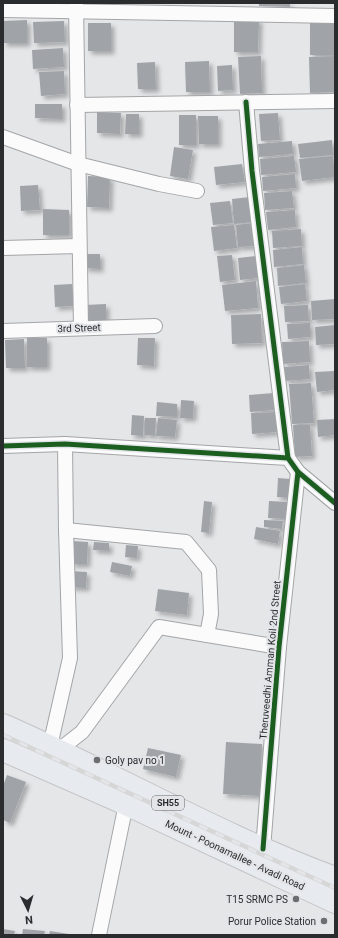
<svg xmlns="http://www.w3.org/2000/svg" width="338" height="938" viewBox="0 0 338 938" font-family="Roboto,sans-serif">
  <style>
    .building { fill: #a0a4a9; filter: url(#shadow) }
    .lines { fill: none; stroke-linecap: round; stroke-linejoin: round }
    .street-casing { stroke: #a4a5a7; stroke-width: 16 }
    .primary-casing { stroke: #c3c4c5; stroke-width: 24 }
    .street { stroke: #fbfbfc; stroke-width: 14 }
    .primary { stroke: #e7eaef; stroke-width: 22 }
    .rail-casing { stroke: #d6d6d6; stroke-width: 4.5 }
    .rail { stroke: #e3e5e9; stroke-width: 3; stroke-dasharray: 9; stroke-linecap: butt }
    .cycleway-casing { stroke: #e3e5e9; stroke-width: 8 }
    .cycleway { stroke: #1b5e20; stroke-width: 5 }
    .poi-dot { fill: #6c6d6f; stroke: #e3e5e9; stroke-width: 1.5 }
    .labels { text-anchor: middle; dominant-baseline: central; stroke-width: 4; stroke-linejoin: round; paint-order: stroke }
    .shield { fill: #e3e5e9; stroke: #626466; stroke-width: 1 }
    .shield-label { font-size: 9px; font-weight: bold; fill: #2b2c2e }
    .street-label { font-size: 10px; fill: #2b2c2e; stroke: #e3e5e9 }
    .poi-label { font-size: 10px; fill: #2b2c2e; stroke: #e3e5e9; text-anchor: end }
  </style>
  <defs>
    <filter id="shadow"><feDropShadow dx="3.5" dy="3.5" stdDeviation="2" flood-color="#0004"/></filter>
  </defs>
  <rect width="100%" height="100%" fill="#e4e6e8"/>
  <g class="building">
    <polygon points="259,3 290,3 290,7 259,6"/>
    <polygon points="234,19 259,19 258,52 234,52"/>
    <polygon points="27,20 27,43 3,43 3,21"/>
    <polygon points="64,21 65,42 34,43 33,22"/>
    <rect x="310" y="22" width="25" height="33"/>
    <rect x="88" y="23" width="23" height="28"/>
    <polygon points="63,48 64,67 33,69 32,50"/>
    <polygon points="261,56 262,93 240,94 238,57"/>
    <polygon points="335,56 335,92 310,93 309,57"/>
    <polygon points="209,61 210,92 186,92 185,62"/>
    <polygon points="155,62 156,89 138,89 137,63"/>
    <polygon points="232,65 233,90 218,91 217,66"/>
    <polygon points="64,71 65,94 41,96 39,72"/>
    <polygon points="35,104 62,104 62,119 35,118"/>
    <polygon points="97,112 121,113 120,134 97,133"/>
    <polygon points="278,113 280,140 261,141 259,114"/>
    <polygon points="126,114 139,114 139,134 125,134"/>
    <rect x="179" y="115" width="17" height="30"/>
    <polygon points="198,116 218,116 218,144 199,144"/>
    <polygon points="332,140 333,155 300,158 298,144"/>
    <polygon points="292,141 293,154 259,157 258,144"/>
    <polygon points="174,147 193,150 188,179 170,176"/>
    <polygon points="294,156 296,172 261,175 260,159"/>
    <polygon points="333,156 335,177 302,181 299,159"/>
    <polygon points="242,164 245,182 216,185 214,167"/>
    <polygon points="295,174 296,188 263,191 262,177"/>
    <polygon points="88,176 110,177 109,208 87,207"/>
    <polygon points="38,185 40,210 21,211 20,186"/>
    <polygon points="292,191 294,208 265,210 264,193"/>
    <polygon points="250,197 253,222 234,224 232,199"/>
    <polygon points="230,201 233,223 213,225 210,203"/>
    <polygon points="43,209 69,210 69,235 43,235"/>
    <polygon points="295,210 296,227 268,230 266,212"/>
    <polygon points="253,223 255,246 238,247 236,225"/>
    <polygon points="234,225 237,248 214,251 211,227"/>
    <polygon points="301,229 302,246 273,248 272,231"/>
    <polygon points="302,247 303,264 274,267 273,250"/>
    <polygon points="85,254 100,254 100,269 84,268"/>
    <polygon points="232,255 235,280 220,282 217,256"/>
    <polygon points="256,256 258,278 240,280 238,258"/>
    <polygon points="304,265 306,283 278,286 277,268"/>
    <polygon points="256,281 258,308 225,311 222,285"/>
    <polygon points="72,284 74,306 55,307 54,285"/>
    <polygon points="305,284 307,301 281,304 279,287"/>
    <polygon points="335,299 335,319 312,320 311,301"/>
    <polygon points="106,304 106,321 86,322 85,305"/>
    <polygon points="308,305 309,321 285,322 284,306"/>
    <polygon points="261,314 262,343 232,344 231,315"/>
    <polygon points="310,323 310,337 288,339 287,324"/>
    <polygon points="335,325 335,344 316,345 315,327"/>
    <rect x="27" y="338" width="20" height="29"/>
    <polygon points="138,338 155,338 154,366 137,365"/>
    <polygon points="24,339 25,368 6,368 5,340"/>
    <polygon points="309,341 310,362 283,364 282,342"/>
    <polygon points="309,365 310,379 285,381 284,367"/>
    <polygon points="335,371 335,390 317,392 315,372"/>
    <polygon points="311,383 314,423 292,424 289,384"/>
    <polygon points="274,393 275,410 250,412 249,395"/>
    <polygon points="181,400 194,401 193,418 180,418"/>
    <polygon points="157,402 177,404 177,417 156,416"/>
    <polygon points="277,412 278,432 252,434 251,413"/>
    <polygon points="132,415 144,416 143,436 131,435"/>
    <polygon points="145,418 156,418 155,435 145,435"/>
    <polygon points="158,418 177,420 175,437 156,436"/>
    <polygon points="335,419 335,435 318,437 317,420"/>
    <polygon points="293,425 310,425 312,456 295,457"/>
    <polygon points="278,478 290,479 289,498 277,497"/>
    <polygon points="204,501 212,502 209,533 201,532"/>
    <polygon points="269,501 288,502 286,519 268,518"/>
    <polygon points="264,520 283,521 282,529 264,527"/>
    <polygon points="256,527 280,531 278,544 254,539"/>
    <polygon points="72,541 88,542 87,564 71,564"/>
    <polygon points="94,542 109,543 109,551 93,550"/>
    <polygon points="126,545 138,546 137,558 125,557"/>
    <polygon points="112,562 132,566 130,576 110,572"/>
    <polygon points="71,571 87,572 86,588 70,587"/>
    <polygon points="158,589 189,593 187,615 155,611"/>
    <polygon points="226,742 262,744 260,796 223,794"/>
    <polygon points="148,748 181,755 176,777 143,769"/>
    <polygon points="7,775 26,782 10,823 3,820 3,786"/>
    <polygon points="3,929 15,931 14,935 3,935"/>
    <polygon points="23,929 45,931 44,935 22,935"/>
    <polygon points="50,931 69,934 69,935 49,935"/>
  </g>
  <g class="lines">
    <defs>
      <g id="street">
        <polyline points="76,3 81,328"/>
        <polyline points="3,10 335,16"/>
        <polyline points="246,102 252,171 288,458"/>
        <polyline points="77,105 335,101"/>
        <polyline points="3,137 78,164 159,184 197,191"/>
        <polyline points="3,248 79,246"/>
        <polyline points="3,331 155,326"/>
        <polyline points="3,446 65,444 288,458 298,472 335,503"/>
        <polyline points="66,530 186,542 209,570 211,614 207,635"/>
        <polyline points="50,746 70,658 66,530 65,444"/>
        <polyline points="59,750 82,732 159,627 279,647"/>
        <polyline points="263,849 279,647 298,472"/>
        <polyline points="99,935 126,804"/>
      </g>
      <g id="primary">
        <path d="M3,725C115,774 221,836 335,878"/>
        <polyline points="3,750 126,804 335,902"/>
      </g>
    </defs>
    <use href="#street" class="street-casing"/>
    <use href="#primary" class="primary-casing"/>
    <use href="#street" class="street"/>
    <use href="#primary" class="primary"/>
    <defs>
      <polyline id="rail" points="3,735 335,888"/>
    </defs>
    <use href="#rail" class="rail-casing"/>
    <use href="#rail" class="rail"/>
    <defs>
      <g id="cycleway">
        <polyline points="246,102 252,171 288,458"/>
        <polyline points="3,446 65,444 288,458 298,472 335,503"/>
        <polyline points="263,849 279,647 298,472"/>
      </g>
    </defs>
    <use href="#cycleway" class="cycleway-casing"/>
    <use href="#cycleway" class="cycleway"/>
  </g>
  <g class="poi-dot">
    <circle cx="97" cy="760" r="4"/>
    <circle cx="296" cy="899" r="4"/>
    <circle cx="324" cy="921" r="4"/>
  </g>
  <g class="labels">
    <rect class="shield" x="152" y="796" width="32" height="14" rx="3"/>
    <g class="shield-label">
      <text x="168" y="803">SH55</text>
    </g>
    <g class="street-label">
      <text transform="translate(79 328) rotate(-2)">3rd Street</text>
      <text transform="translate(270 660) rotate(-85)">Theruveedhi Amman Koil 2nd Street</text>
      <text transform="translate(235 855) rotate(25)">Mount - Poonamallee - Avadi Road</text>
    </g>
    <g class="poi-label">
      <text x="105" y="760" text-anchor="start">Goly pav no 1</text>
      <text x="288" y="899">T15 SRMC PS</text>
      <text x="316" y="921">Porur Police Station</text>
    </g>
  </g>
  <rect width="338" height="938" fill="none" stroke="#2b2c2e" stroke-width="8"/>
  <g transform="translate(28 910) rotate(175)" stroke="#e3e5e9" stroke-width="3" paint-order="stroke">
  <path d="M0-3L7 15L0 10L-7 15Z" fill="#2b2c2e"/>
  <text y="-6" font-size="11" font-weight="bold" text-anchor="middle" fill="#2b2c2e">N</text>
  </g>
</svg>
